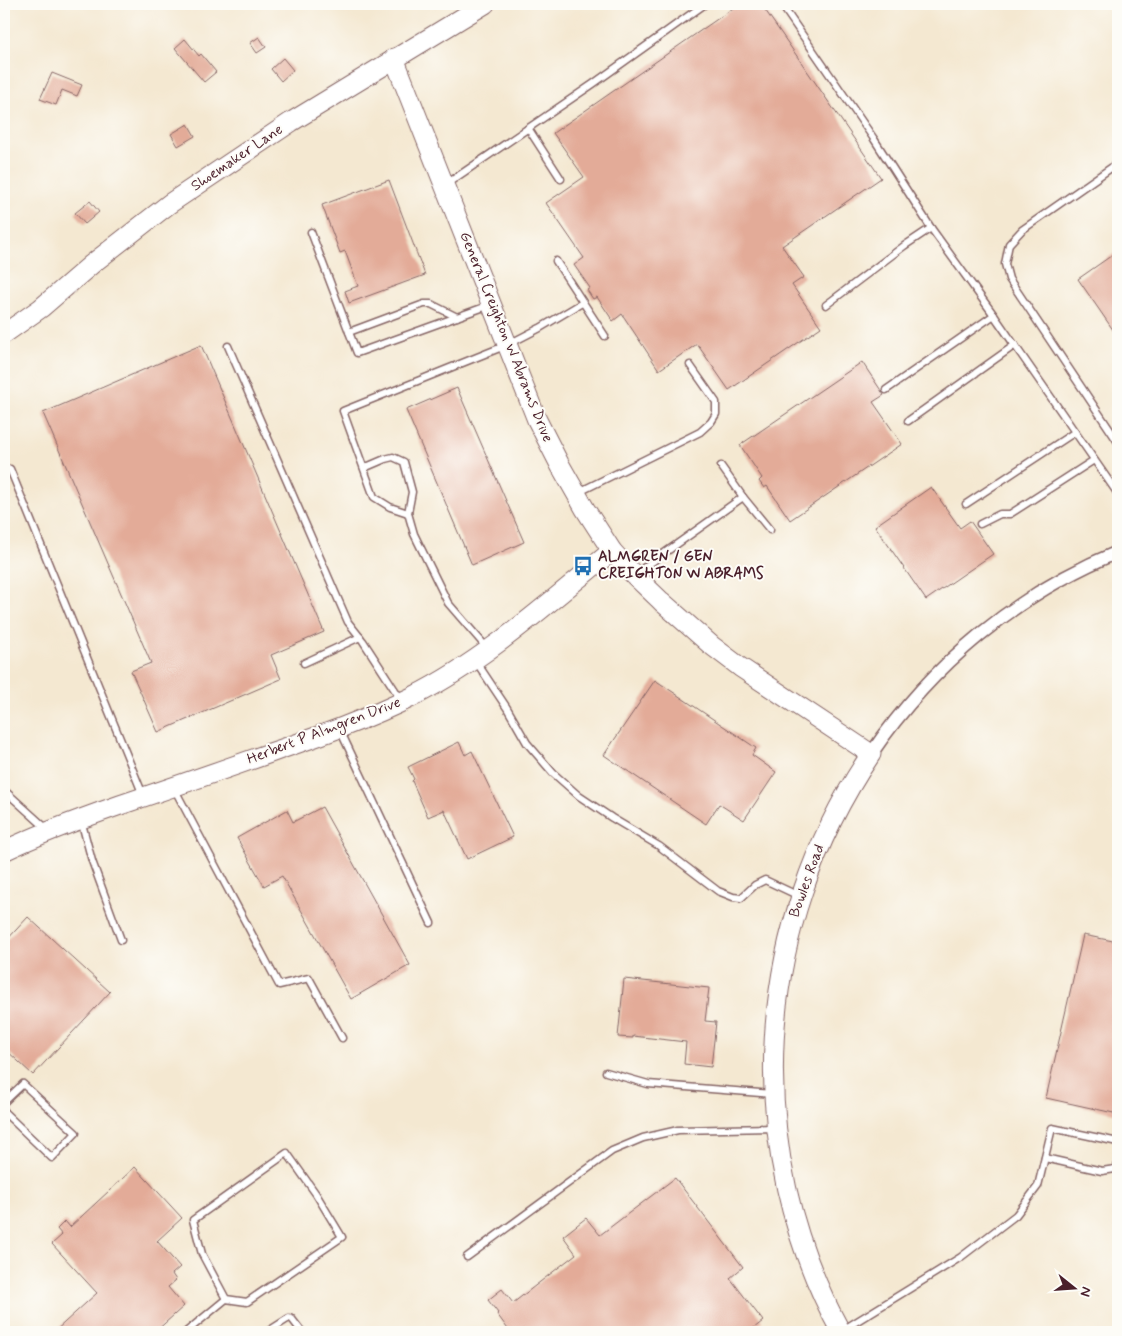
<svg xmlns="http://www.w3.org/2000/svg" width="1122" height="1336" viewBox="0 0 1122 1336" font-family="Mynerve,sans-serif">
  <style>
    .building { fill: #e3ab98 }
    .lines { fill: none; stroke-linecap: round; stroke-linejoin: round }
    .lane-casing { stroke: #866565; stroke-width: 9 }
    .street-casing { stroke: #866565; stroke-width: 15 }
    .secondary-casing { stroke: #866565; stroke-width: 21 }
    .lane { stroke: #fff; stroke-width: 6 }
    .street { stroke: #fff; stroke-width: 12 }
    .secondary { stroke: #fff; stroke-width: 19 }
    .labels { text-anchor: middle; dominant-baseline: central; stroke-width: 4; stroke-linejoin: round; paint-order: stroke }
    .street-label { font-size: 15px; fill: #4a1f2b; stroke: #fdfcf7 }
    .poi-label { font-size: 15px; font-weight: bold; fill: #4a1f2b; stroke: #fdfcf7; text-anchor: start }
  </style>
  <rect width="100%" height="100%" fill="#fdfcf7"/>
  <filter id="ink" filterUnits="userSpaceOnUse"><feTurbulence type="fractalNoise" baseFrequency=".02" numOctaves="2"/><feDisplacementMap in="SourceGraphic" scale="10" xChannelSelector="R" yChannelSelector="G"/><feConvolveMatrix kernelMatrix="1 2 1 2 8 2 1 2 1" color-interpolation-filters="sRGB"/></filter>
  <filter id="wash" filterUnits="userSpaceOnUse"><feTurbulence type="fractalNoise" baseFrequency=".0096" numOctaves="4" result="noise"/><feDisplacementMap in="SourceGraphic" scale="20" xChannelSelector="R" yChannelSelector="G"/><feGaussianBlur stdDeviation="1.12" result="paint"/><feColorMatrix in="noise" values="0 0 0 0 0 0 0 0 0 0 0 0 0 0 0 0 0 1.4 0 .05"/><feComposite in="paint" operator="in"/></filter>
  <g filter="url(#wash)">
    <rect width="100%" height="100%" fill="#f4e8d1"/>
    <g id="blocks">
      <g class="building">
        <polygon points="739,4 761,4 881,178 782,246 804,277 792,285 821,327 729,390 697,344 659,370 622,314 613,321 597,297 593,299 587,290 590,288 574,265 584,258 546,203 584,177 553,133"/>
        <polygon points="259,37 266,47 257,53 250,43"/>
        <polygon points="185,39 199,56 201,54 216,72 204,82 175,48"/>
        <polygon points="283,58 293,70 281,81 271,69"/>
        <polygon points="52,73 82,85 77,96 62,90 56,105 40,99"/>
        <polygon points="188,124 195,136 178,146 171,134"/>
        <polygon points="389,180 425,275 349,303 345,291 358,286 345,251 340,253 322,205"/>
        <polygon points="90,201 99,212 85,224 75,213"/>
        <polygon points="1118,251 1118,337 1078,279"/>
        <polygon points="201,345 324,632 271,655 281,679 158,732 131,671 151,663 43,413"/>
        <polygon points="862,362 884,395 873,402 902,444 790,520 767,486 764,488 759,481 762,478 740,445"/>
        <polygon points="457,388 524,542 472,565 406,410"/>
        <polygon points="931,487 960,528 970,521 993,554 926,600 875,526"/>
        <polygon points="655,680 756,748 752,755 776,772 744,820 719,804 706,824 604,755"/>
        <polygon points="459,742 465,755 472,751 513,837 467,859 444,810 428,817 412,781 414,779 408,767"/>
        <polygon points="322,807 410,965 351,999 282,876 264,886 237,838 287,810 293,822"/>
        <polygon points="28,917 110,992 33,1075 4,1048 4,943"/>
        <polygon points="1083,935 1118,942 1118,1114 1046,1098"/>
        <polygon points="624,979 709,988 705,1021 716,1022 711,1067 684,1064 686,1042 633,1036 633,1038 618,1037"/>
        <polygon points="135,1167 182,1218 157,1241 180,1267 172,1274 176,1280 168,1287 184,1306 155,1332 54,1332 97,1293 52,1244 62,1235 57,1229 65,1221 70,1227"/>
        <polygon points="675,1178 743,1267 730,1278 763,1321 749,1332 510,1332 497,1314 498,1313 488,1300 502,1289 513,1303 576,1254 563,1236 586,1218 600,1235"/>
      </g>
    </g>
  </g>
  <g filter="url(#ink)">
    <use href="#blocks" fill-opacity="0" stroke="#866565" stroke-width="1"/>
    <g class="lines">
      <defs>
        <g id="lane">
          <polyline points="781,4 874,139 931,228 991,311 1118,494"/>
          <polyline points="528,128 561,179"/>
          <polyline points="1118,163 1022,230 1009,244 1005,264 1009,279 1118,442"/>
          <polyline points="445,185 593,84 705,4"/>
          <polyline points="311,232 357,353 490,305"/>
          <polyline points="556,261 605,336"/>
          <polyline points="826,305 904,246 931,228"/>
          <polyline points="349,332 424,304 431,304 457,317"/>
          <polyline points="228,346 348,622 363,641 402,701"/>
          <polyline points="886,390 994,315"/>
          <polyline points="908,421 1015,345"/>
          <polyline points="721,466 743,497 770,530"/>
          <polyline points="364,468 385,459 393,457 404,462 412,492 408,513"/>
          <polyline points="10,469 143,795"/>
          <polyline points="577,493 700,432 711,422 716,414 716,402 690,365"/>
          <polyline points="966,504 1075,432"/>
          <polyline points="980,524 1000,514 1010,514 1094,460"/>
          <polyline points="635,574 743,497"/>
          <polyline points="487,648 448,603 414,534 408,513 390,507 374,497 343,411 507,345 540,328 582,303"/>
          <polyline points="475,660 507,708 527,743 553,773 579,796 612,818 659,846 718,891 733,897 741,898 755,885 765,880 799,896"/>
          <polyline points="304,663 360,637"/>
          <polyline points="340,730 431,923"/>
          <polyline points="174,788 279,985 309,978 342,1038"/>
          <polyline points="4,790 46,828"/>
          <polyline points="81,820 92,861 121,940"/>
          <polyline points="606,1072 648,1084 773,1094"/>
          <polyline points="4,1102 23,1084 76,1133 52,1158 4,1112 4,1110"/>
          <polyline points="1045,1158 1102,1171 1115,1169 1118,1165"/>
          <polyline points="467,1257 612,1151 643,1138 678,1130 775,1128"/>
          <polyline points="841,1331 961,1257 1016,1215 1038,1186 1052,1128 1118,1142"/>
          <polyline points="186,1332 226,1299 247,1302 342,1237 316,1194 287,1153 193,1220 202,1254 226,1299"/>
          <polyline points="267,1332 289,1318 292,1319 302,1332"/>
        </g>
        <path id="street" d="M871,754C932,664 1018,593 1118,552"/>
        <g id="secondary">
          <path d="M394,58L537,420L560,465L585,509L612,551L635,576L661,601L711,645L740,667L871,754C754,927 740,1148 841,1332"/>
          <polyline points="4,334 41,308 92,264 169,204 291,122 485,4"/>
          <path d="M4,851C41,833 80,819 120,805C170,788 220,771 270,753C319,736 368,719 414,696C487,659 549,602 612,551"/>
        </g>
      </defs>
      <use href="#lane" class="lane-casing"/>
      <use href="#street" class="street-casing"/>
      <use href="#secondary" class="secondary-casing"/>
      <use href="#lane" class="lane"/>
      <use href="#street" class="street"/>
      <use href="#secondary" class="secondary"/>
    </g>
  </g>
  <defs>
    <symbol id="bus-bare" viewBox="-9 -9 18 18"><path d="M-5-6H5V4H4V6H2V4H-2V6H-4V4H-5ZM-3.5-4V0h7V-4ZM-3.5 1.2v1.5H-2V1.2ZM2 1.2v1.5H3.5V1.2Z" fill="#1f6fb2" stroke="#fdfcf7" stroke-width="2.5" paint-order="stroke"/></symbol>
  </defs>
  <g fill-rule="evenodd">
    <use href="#bus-bare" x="569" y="552" width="28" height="28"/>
  </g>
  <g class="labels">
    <g class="street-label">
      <text transform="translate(237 158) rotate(-34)">Shoemaker Lane</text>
      <text transform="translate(506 337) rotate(68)">General Creighton W Abrams Drive</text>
      <text transform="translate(324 731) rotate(-21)">Herbert P Almgren Drive</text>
      <text transform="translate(807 881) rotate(-70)">Bowles Road</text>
    </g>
    <g class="poi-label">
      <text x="598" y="557">ALMGREN / GEN<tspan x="598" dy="17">CREIGHTON W ABRAMS</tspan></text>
    </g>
  </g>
  <rect width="1122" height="1336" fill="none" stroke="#fdfcf7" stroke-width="20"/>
  <g transform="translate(1074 1288) rotate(107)" stroke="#fdfcf7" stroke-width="4" paint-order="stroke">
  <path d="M0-4L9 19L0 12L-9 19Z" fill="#4a1f2b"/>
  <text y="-8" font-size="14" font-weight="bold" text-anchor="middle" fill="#4a1f2b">N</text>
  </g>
</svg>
